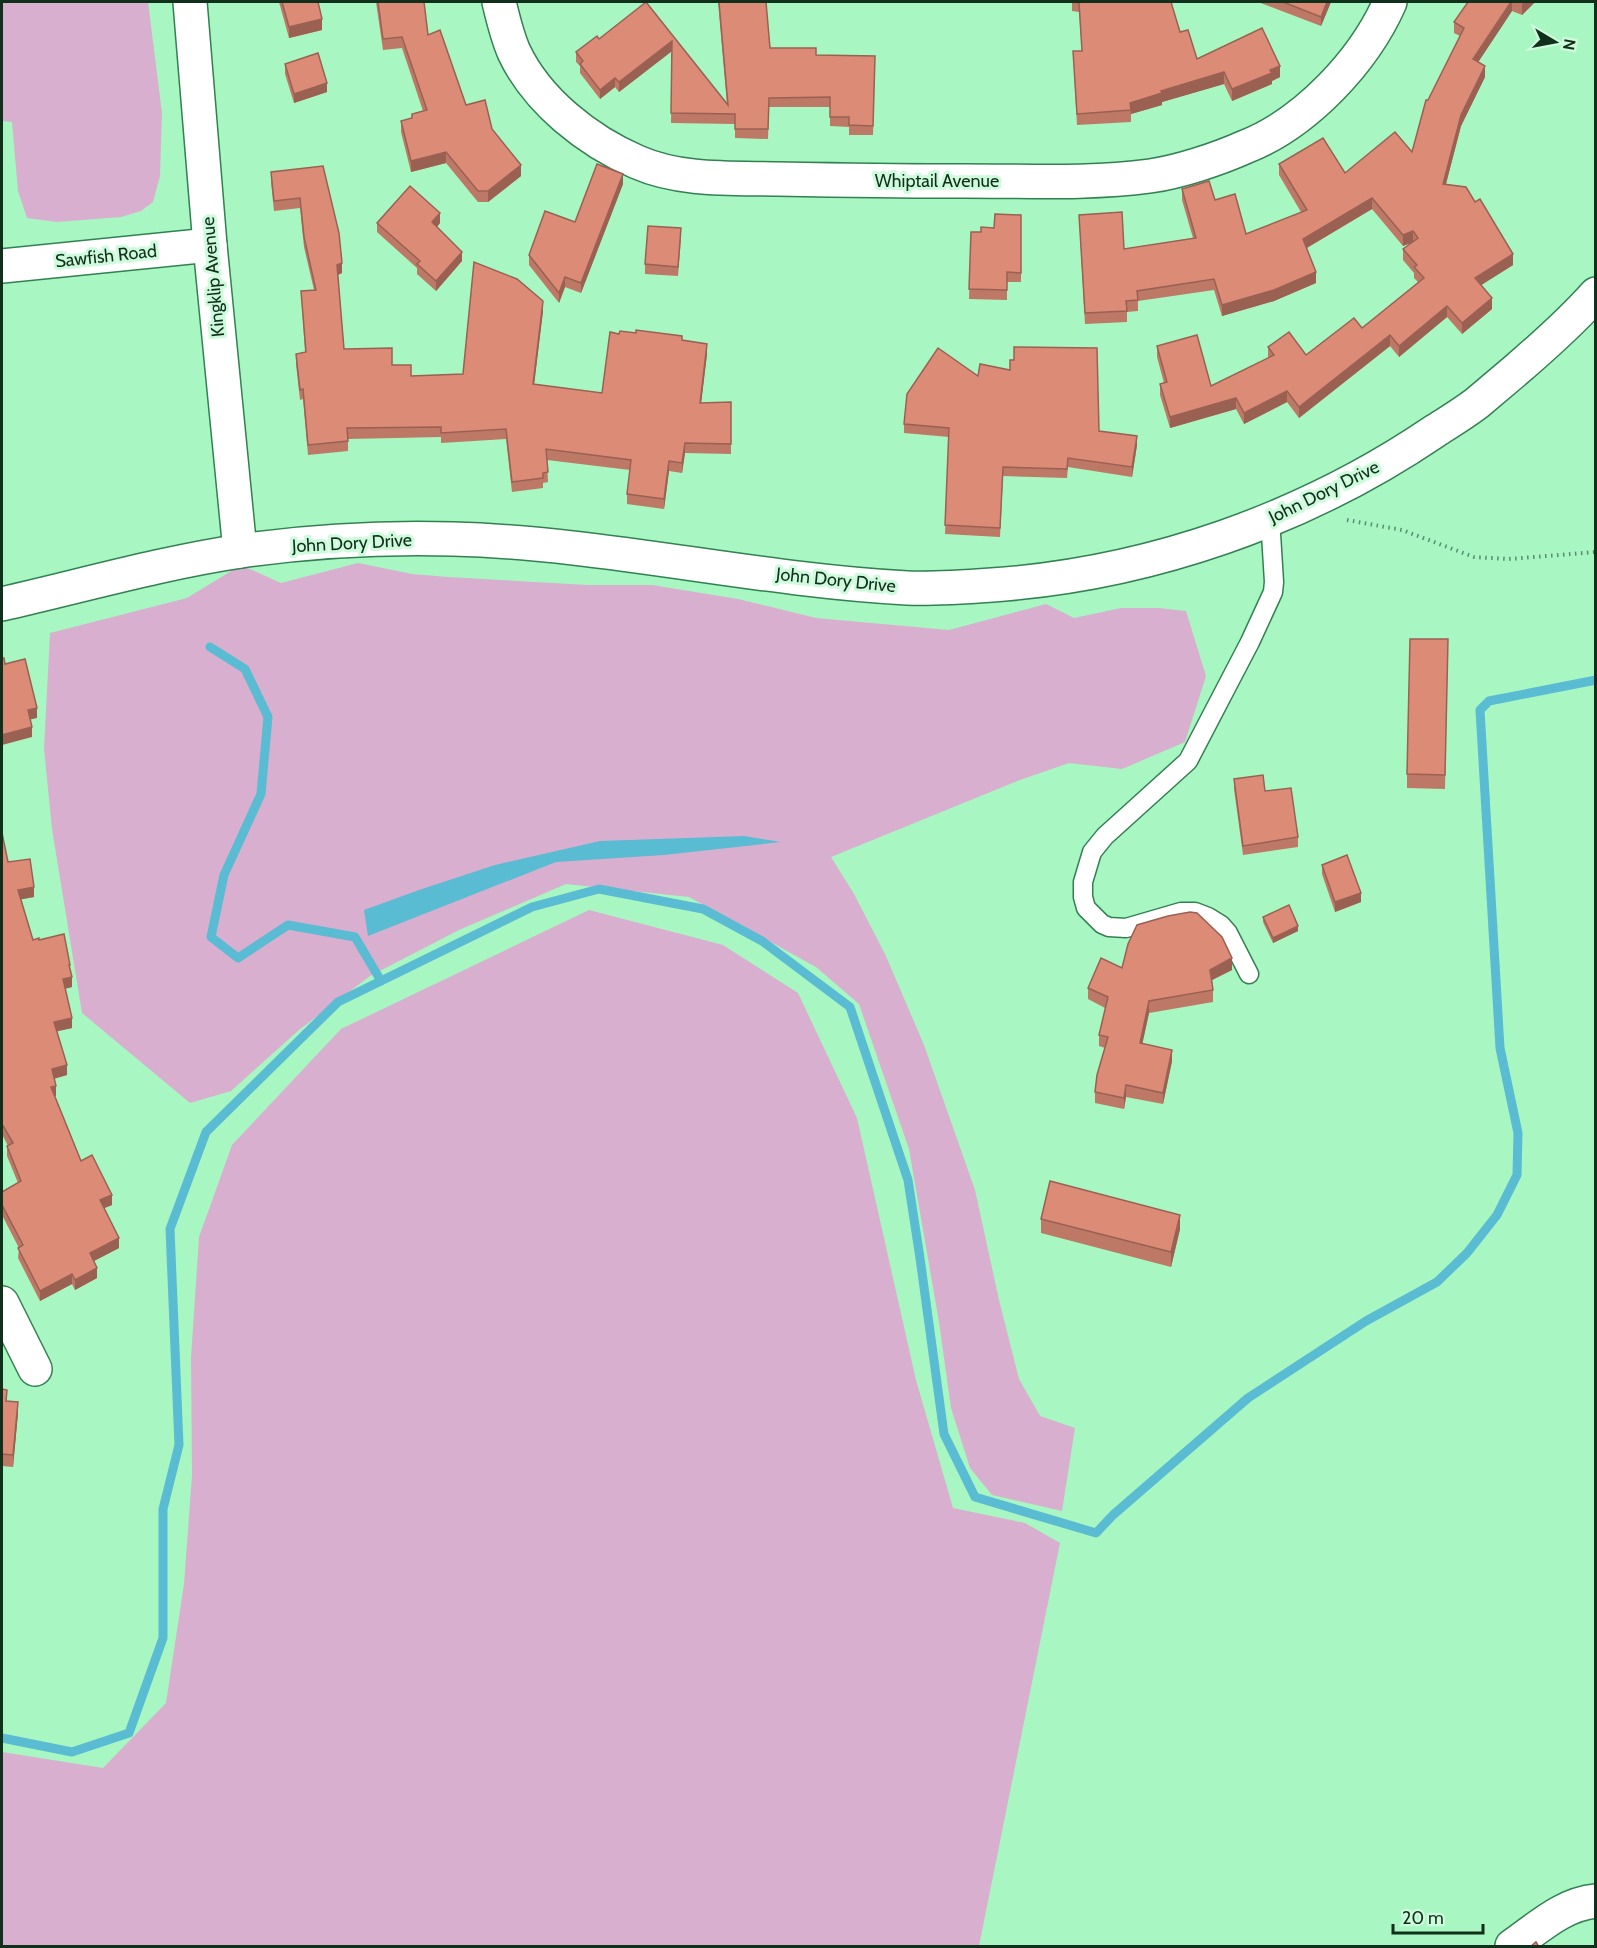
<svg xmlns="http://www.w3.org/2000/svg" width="1597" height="1948" viewBox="0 0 1597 1948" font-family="Cabin,sans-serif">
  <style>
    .green { fill: #d9afcf }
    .water { fill: #59bcd2 }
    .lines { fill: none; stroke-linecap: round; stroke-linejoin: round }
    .stream { stroke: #59bcd2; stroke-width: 9 }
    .lane-casing { stroke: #338052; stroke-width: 21 }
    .street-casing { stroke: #338052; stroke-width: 36 }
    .secondary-casing { stroke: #338052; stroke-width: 36 }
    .path { stroke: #578d6a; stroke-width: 4; stroke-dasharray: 1.5 4.5; stroke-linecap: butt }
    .lane { stroke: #fff; stroke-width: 18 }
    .street { stroke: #fff; stroke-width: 33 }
    .secondary { stroke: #fff; stroke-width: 33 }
    .wall { fill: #bd7866 }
    .shaded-wall { fill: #9a6153 }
    .building { fill: #dc8b77; stroke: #9a6153; stroke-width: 1.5 }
    .labels { text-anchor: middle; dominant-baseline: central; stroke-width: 6; stroke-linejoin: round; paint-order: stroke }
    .street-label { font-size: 18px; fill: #10301c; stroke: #cefbdc }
  </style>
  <rect width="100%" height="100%" fill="#a8f6c2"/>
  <g class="green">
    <polygon points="2,2 148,2 162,113 160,176 153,202 141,211 121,217 57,222 27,218 18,191 12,122 2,121"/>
    <polygon points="358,563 412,574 448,577 588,585 652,585 738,599 816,618 949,630 1046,604 1074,618 1121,608 1159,608 1186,611 1206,676 1185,742 1122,769 1069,763 1020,780 831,857 854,894 885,954 924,1045 975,1190 999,1300 1019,1379 1040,1416 1075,1428 1062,1511 992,1495 970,1468 951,1408 939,1322 909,1149 859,1004 816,967 689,897 566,884 459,930 370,976 299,1030 231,1091 190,1103 82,1013 52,829 44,749 50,633 187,598 241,565 281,583"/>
    <polygon points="589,910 723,945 798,993 857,1118 916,1380 953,1508 1025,1523 1060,1543 979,1946 2,1946 2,1752 103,1768 166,1703 184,1584 192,1475 191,1358 199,1237 232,1145 341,1029"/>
  </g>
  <polygon class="water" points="744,836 781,842 664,855 556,862 368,936 364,910 419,890 495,865 600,841"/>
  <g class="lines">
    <g class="stream">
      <polyline points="210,647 245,669 268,717 261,794 224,875 211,937 238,958 288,925 355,937 381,981"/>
      <polyline points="2,1738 72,1752 129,1733 163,1638 163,1509 179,1445 170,1229 206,1132 338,1002 532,907 599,889 703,909 762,941 850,1007 908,1180 920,1258 944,1434 975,1497 1096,1533 1113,1515 1248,1398 1366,1321 1437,1282 1467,1253 1497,1215 1517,1175 1518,1133 1500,1048 1480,710 1489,701 1596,680"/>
    </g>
    <defs>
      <polyline id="lane" points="1249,974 1228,933 1221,925 1208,917 1195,912 1181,912 1126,928 1109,927 1102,924 1086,908 1083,897 1083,882 1092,852 1105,836 1188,761 1250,642 1273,592 1274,582 1270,518"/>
      <g id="street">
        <polyline points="190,2 210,245 240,551"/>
        <path d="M499,2C503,19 507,36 514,52C537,101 588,141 637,162C680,181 731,178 777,179C833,180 889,181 945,181C1011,180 1085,185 1150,176C1179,172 1218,159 1245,147C1306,123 1364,61 1390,2"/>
        <polyline points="2,266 210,245"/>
        <polyline points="2,1303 35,1369"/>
        <path d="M1512,1946C1538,1928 1563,1904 1596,1901"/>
      </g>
      <path id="secondary" d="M2,604C81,586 161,563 241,551C311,541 382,537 453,539C605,543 755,580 907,588C935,589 964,587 992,585C1149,574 1304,520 1435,431C1449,422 1464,413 1477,403C1490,392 1503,381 1516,370C1544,346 1571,322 1596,294"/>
    </defs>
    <use href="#lane" class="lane-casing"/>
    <use href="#street" class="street-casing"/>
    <use href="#secondary" class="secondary-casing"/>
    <polyline class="path" points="1347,520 1402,530 1474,557 1509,559 1596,552"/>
    <use href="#lane" class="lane"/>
    <use href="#street" class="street"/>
    <use href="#secondary" class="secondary"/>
  </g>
  <g class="wall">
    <polygon points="279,2 318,2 322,30 289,38"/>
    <polygon points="376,2 424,2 428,35 466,105 492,129 521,176 488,202 478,202 446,163 411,172 401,132 401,121 412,118 412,114 423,111 402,48 383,50"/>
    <polygon points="646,2 727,104 718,2 766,2 770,48 816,55 875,56 873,135 849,135 849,127 830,126 830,107 769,107 768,139 735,138 735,124 671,123 672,51 619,92 615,87 600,99 580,73 580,66 576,62 576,52 599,39"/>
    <polygon points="1072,2 1171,2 1180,32 1197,59 1280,77 1272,81 1272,84 1232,101 1224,84 1162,102 1162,105 1131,114 1131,122 1077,125 1073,51 1082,51 1079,12 1072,11"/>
    <polygon points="1258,2 1331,2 1321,26"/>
    <polygon points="1468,2 1535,2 1522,15 1512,11 1478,62 1485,77 1461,126 1446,184 1513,265 1481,285 1492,309 1462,334 1447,317 1399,357 1390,346 1299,418 1287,402 1244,424 1236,409 1170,428 1160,395 1160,384 1164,383 1157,357 1157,346 1211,386 1268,358 1268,347 1306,355 1362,328 1418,282 1414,278 1414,273 1403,260 1403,249 1411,243 1403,246 1372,209 1307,248 1316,283 1274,301 1222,316 1214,290 1138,301 1138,311 1127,312 1127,322 1085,324 1079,215 1124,249 1193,238 1182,200 1182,189 1215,200 1246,234 1301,212 1279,175 1279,164 1345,173 1412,152 1428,100 1460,36 1454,33 1454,22"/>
    <polygon points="285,64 327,92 294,103 285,74"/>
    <polygon points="323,166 342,273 338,275 344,349 392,365 411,376 463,374 543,311 534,384 602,393 682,340 707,354 701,403 731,402 731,454 685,453 682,473 669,471 664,509 627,504 627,494 630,470 547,460 548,482 543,483 543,488 512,492 506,439 441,443 441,437 348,439 348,451 308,455 303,399 300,400 296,364 296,354 305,352 301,291 314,290 304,247 300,208 274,211 271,182 271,172"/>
    <polygon points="623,184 581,293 565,287 559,303 529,265 529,255 575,222"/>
    <polygon points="1021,215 1021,282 1007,282 1007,300 969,299 971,232 981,232 994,228"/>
    <polygon points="377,223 440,223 437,227 462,261 436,291 417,274 417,268 377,232"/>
    <polygon points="681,238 678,276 645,274 645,264"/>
    <polygon points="978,376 1099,431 1137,445 1132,477 1068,467 1067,478 1003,476 1000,537 945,534 949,437 904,433 904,424"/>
    <polygon points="1448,639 1445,789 1407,788 1407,774"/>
    <polygon points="1234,779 1265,791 1298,837 1298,847 1243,855 1234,789"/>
    <polygon points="2,833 8,862 34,897 21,899 33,940 39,940 70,972 72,987 65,989 72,1028 57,1031 67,1075 54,1079 56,1096 55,1096 81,1161 112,1205 104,1208 119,1248 94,1261 97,1278 75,1290 72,1284 40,1301 18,1258 19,1248 2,1215 2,1192 18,1183 7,1156 7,1146 8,1146 2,1134"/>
    <polygon points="1322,865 1361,902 1335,912 1322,874"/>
    <polygon points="1263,917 1298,931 1273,943 1263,922"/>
    <polygon points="1122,968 1232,970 1212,980 1213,990 1213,1002 1149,1013 1142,1044 1172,1061 1163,1104 1126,1097 1124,1109 1095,1103 1095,1092 1105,1048 1099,1046 1099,1035 1105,1008 1088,999 1088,988"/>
    <polygon points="1041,1219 1180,1229 1171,1267 1041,1233"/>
    <polygon points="2,1389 7,1401 18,1413 13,1467 2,1466"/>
  </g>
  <g class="shaded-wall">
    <polygon points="1327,2 1331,2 1321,26 1321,17"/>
    <polygon points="1511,2 1512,2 1512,11 1473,70 1473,59"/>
    <polygon points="1524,2 1535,2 1522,15 1522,4"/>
    <polygon points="322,19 322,30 289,38 289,27"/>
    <polygon points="672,41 672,51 619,92 619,82"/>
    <polygon points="1280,66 1280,77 1272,81 1272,84 1232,101 1232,89"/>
    <polygon points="1485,66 1485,77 1461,126 1443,195 1443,184 1461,115"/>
    <polygon points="1224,72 1224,84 1162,102 1162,105 1131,114 1130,103 1161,91"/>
    <polygon points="615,78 615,87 600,99 600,90"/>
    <polygon points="327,83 327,92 294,103 294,94"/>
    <polygon points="446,152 446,163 411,172 411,161"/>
    <polygon points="521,165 521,176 488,202 488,191"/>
    <polygon points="623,174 623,184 581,293 581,283"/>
    <polygon points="1372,198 1372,209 1303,250 1303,239"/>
    <polygon points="440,213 440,223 432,232 432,222"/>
    <polygon points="1413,231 1413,242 1403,246 1403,235"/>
    <polygon points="462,252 462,261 436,291 436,281"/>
    <polygon points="1513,254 1513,265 1475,289 1475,278"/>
    <polygon points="342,263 342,273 337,275 337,265"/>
    <polygon points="1316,272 1316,283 1274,301 1222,316 1222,305"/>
    <polygon points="565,277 565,287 559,303 559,293"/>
    <polygon points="1492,298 1492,309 1462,334 1462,323"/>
    <polygon points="543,301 543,311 533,394 533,384"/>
    <polygon points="1447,306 1447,317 1399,357 1399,346"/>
    <polygon points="1390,335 1390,346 1299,418 1299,407"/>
    <polygon points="707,344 707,354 700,413 700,403"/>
    <polygon points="1287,391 1287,402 1244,424 1244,413"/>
    <polygon points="1236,398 1236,409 1170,428 1170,417"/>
    <polygon points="1137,436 1137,445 1132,477 1132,467"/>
    <polygon points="685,443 685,453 682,473 682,463"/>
    <polygon points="669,461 669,471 664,509 664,499"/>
    <polygon points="37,708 37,718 28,720 28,710"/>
    <polygon points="32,727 32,737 2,745 2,735"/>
    <polygon points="34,887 34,897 18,900 18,890"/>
    <polygon points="1361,893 1361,902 1335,912 1335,902"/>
    <polygon points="1298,926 1298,931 1273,943 1273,938"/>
    <polygon points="1232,958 1232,970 1210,981 1210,970"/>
    <polygon points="72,977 72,987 63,989 63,979"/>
    <polygon points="1149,1001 1149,1013 1140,1055 1140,1043"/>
    <polygon points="72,1018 72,1028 54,1032 54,1022"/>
    <polygon points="1172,1050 1172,1061 1163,1104 1163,1093"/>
    <polygon points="67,1065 67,1075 52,1079 52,1069"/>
    <polygon points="1126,1085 1126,1097 1124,1109 1124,1098"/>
    <polygon points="56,1086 56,1096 51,1097 51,1087"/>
    <polygon points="112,1195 112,1205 100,1210 100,1200"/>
    <polygon points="1180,1215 1180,1229 1171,1267 1171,1252"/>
    <polygon points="119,1238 119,1248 90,1263 90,1253"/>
    <polygon points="97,1268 97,1278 75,1290 75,1280"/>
    <polygon points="72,1274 72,1284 40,1301 40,1291"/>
    <polygon points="18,1402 18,1413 13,1467 13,1455"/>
  </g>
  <g class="building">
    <polygon points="282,2 318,2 322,19 289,27"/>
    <polygon points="378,2 424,2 428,35 440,30 466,105 485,100 492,129 521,165 488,191 478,191 446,152 411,161 401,121 412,118 412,114 427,110 402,37 383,39"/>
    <polygon points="646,2 728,105 719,2 766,2 770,48 816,48 816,55 875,56 873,126 849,125 849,117 830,117 830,97 769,98 768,129 735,129 735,114 671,113 672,41 619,82 615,78 600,90 580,64 583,61 576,52 597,36 599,39"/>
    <polygon points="1079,2 1171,2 1180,32 1188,30 1197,59 1262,28 1280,66 1270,70 1272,73 1232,89 1224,72 1161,91 1162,93 1130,103 1131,110 1077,114 1073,51 1082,51"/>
    <polygon points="1283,2 1327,2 1321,17"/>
    <polygon points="1468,2 1511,2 1473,59 1485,66 1461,115 1443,184 1466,187 1475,202 1480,199 1513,254 1475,278 1492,298 1462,323 1447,306 1399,346 1390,335 1299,407 1287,391 1244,413 1236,398 1170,417 1160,384 1167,382 1157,346 1197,335 1211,386 1274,355 1268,347 1289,332 1306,355 1354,318 1362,328 1424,278 1414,267 1417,265 1403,249 1418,238 1413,231 1403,235 1372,198 1303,239 1316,272 1274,290 1222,305 1214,279 1137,291 1138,300 1126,301 1127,311 1085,313 1079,215 1122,212 1124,249 1196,238 1182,189 1209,181 1215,200 1235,194 1246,234 1307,210 1279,164 1323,138 1345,173 1395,132 1412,152 1426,100 1428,100 1464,28 1454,22"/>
    <polygon points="318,53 327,83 294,94 285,64"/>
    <polygon points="597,164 623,174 581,283 565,277 559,293 529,255 545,211 575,222"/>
    <polygon points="323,166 339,233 342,263 337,265 344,349 392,348 392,365 411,365 411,376 463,374 474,262 517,279 543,301 533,384 602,393 610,332 619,334 620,331 636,333 636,330 682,336 682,340 707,344 700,403 731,402 731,444 685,443 682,463 669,461 664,499 627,494 631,460 546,449 548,472 543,473 543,478 512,482 506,429 441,433 441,427 347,428 348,441 308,445 303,389 300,390 296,354 306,352 301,291 316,290 304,237 300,198 274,201 271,172"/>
    <polygon points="410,186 440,213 432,222 462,252 436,281 417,264 420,261 377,223"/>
    <polygon points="995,214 1021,215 1021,273 1007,272 1007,290 969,289 971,232 981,232 981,227 994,228"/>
    <polygon points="648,226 681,228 678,267 645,264"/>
    <polygon points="1014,347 1097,348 1099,431 1137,436 1132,467 1068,458 1067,469 1003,467 1000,528 945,525 949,428 904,424 907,394 938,348 978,376 980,364 1010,370 1010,360 1014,360"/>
    <polygon points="1410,639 1448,639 1445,775 1407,774"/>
    <polygon points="2,658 4,658 5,664 25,659 37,708 28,710 32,727 2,735"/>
    <polygon points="1263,775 1265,791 1291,788 1298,837 1243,846 1234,779"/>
    <polygon points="2,833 8,862 30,859 34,887 18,890 33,940 39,938 39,940 64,934 70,965 69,965 72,977 63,979 72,1018 54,1022 67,1065 52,1069 56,1086 51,1087 81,1161 92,1155 112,1195 100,1200 119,1238 90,1253 97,1268 75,1280 72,1274 40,1291 18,1248 23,1245 2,1205 2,1192 21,1181 7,1146 13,1143 2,1124"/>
    <polygon points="1347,855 1361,893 1335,902 1322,865"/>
    <polygon points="1289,905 1298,926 1273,938 1263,917"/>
    <polygon points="1190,912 1197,913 1222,937 1232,958 1210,970 1213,990 1149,1001 1140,1043 1172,1050 1163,1093 1126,1085 1124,1098 1095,1092 1097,1075 1108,1037 1099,1035 1108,997 1088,988 1101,958 1122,968 1128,944 1137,925 1168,916"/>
    <polygon points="1050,1181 1180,1215 1171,1252 1041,1219"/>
    <polygon points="2,1389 7,1390 6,1401 18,1402 13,1455 2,1454"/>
    <polygon points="1536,1942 1539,1947 1530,1947"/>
  </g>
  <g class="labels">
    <g class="street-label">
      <text x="937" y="181">Whiptail Avenue</text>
      <text transform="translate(106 256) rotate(-6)">Sawfish Road</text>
      <text transform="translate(213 277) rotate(-95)">Kingklip Avenue</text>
      <text transform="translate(1324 492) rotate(-26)">John Dory Drive</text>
      <text transform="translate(352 543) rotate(-3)">John Dory Drive</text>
      <text transform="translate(836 580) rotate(6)">John Dory Drive</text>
    </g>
  </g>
  <rect width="1597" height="1948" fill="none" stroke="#10301c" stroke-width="6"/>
  <g transform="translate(1555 42) rotate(100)" stroke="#cefbdc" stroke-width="4.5" paint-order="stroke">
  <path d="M0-4.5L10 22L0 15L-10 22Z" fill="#10301c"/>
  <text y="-9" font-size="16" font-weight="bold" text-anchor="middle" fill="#10301c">N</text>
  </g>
  <path d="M1393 1924v9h90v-9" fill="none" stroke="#10301c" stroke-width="3"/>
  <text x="1402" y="1924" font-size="18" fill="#10301c" stroke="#cefbdc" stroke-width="4.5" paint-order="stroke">20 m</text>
</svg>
